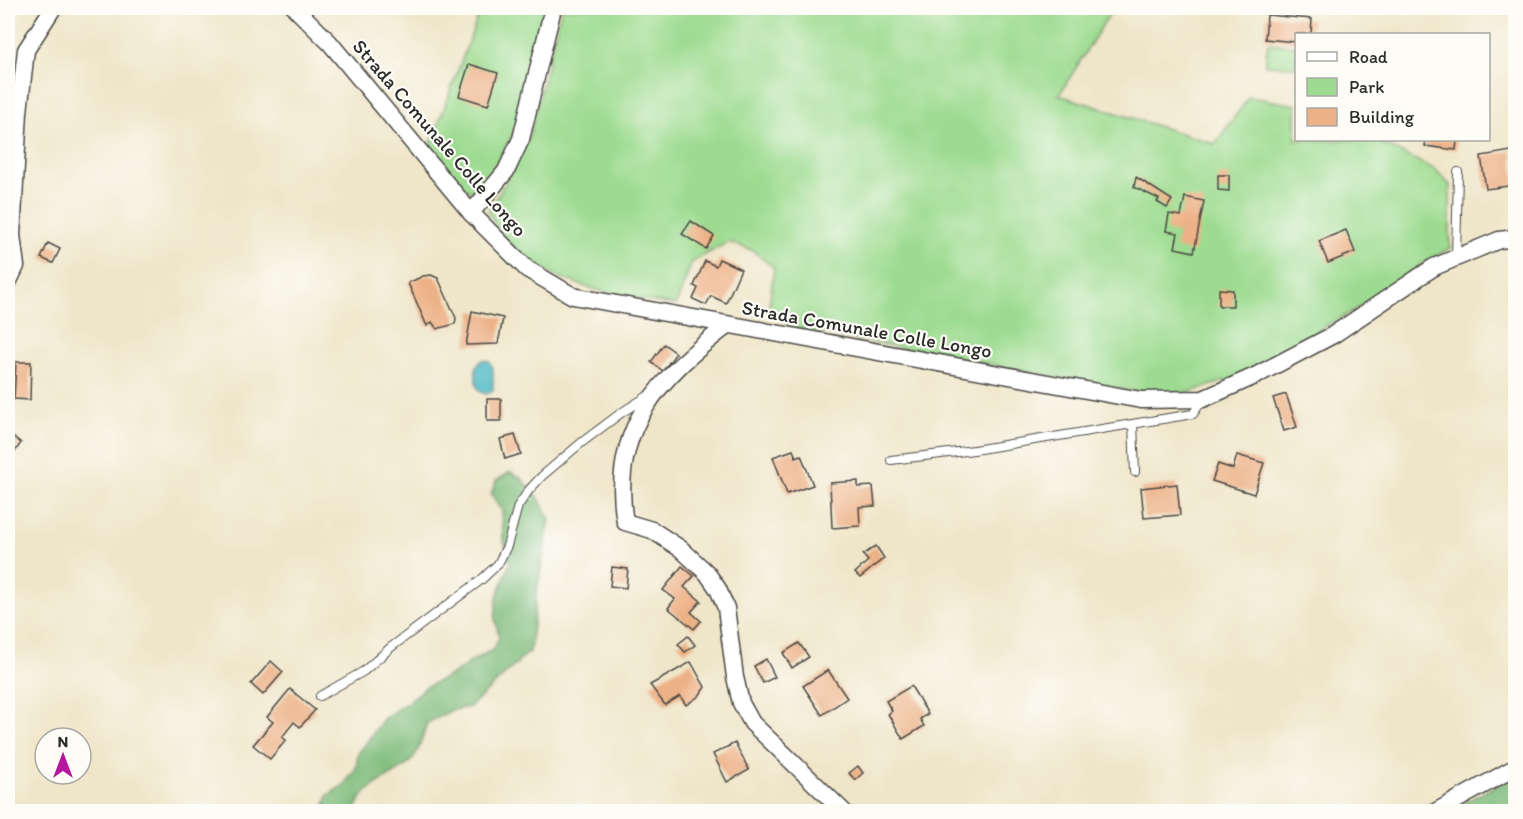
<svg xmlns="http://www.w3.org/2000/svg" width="1523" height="819" viewBox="0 0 1523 819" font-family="Itim,sans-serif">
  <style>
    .green { fill: #9ddb90; stroke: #64835e; stroke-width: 1.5 }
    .forest { fill: #7ebb7a; stroke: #547352; stroke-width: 1.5 }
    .water { fill: #4ab8c2; stroke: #3a7276; stroke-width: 1.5 }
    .building { fill: #edb186 }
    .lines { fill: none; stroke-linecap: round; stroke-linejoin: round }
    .service-casing { stroke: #484743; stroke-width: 10 }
    .minor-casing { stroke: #484743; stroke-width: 19 }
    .service { stroke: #fff; stroke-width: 8 }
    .minor { stroke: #fff; stroke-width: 16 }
    .labels { text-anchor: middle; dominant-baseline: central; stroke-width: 4.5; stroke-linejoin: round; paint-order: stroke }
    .street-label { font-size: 20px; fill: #2b2b2b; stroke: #fdfcf7 }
  </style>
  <rect width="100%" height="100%" fill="#fdfcf7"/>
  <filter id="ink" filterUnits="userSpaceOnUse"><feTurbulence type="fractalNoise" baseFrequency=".0167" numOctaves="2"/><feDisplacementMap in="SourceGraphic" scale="12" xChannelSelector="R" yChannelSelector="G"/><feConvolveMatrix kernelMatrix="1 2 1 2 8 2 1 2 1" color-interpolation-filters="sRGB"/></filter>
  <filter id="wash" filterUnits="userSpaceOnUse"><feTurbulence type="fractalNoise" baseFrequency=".008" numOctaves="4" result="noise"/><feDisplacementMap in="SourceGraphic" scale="24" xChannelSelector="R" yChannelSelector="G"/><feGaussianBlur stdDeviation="1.35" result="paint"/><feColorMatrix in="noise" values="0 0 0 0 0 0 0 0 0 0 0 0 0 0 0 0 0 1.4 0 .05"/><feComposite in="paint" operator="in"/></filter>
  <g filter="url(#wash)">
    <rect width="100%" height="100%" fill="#efe5c8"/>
    <g class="green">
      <polygon points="481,8 544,8 513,134 486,181 471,192 463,188 429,149"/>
      <path d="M562,8H1113L1059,95L1215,144L1249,97L1296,105V140H1376L1436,170L1450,185V248L1422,264L1371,301L1232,379L1189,392L1143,393L790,327L769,307L774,268L752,250L728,242L692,262L676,305C607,295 521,281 488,211L515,167L529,137Z"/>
      <polygon points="1268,43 1296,46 1296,67 1265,65"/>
    </g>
    <g class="forest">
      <path d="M510,472L521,478L537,495L550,519L537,590L530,651L470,707L452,710L427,723C423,735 419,753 410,762C393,779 361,784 356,811L323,812L328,795L344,785L356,768L358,754L384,718L409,701L426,687L455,673L472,661L494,649L499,637L495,619L497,597L510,563L503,537L502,510L491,494L496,481Z"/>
      <polygon points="1515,775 1515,811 1449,811"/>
    </g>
    <path class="water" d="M482,360L489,361L493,368V390L487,394C473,392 476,378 476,367Z"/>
    <g id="blocks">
      <g class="building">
        <polygon points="1267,15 1312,19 1311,34 1296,34 1296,42 1265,39"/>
        <polygon points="469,64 498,73 488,105 459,96"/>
        <polygon points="1426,140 1457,140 1456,150 1425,146"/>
        <polygon points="1511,151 1516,185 1486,189 1481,156"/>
        <polygon points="1218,175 1229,175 1229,191 1218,190"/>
        <polygon points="1136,177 1172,200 1167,208 1157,202 1159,199 1134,187"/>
        <polygon points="1185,197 1204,201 1194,252 1175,248 1178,233 1166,231 1169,214 1181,216"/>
        <polygon points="691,221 714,236 706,249 682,234"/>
        <polygon points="1346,230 1355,252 1328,263 1319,241"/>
        <polygon points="48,243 60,249 53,263 41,258"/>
        <polygon points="719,259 741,269 726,303 711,296 706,305 693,299 698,288 694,286 705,261 716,266"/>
        <polygon points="431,275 438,278 456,318 455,324 437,329 432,322 427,326 408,283 423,276"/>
        <polygon points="1219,289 1233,290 1233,306 1219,306"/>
        <polygon points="472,311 503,318 498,344 466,345"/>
        <polygon points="664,344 676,353 663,371 651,362"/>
        <polygon points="16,362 31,362 30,400 14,399"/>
        <polygon points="1286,394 1297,427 1284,431 1273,398"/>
        <rect x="487" y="399" width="14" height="22"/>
        <polygon points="11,435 21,443 14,453 8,448 8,440"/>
        <polygon points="515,435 521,454 505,459 500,439"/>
        <polygon points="793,450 796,457 801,455 813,485 787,494 773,457"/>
        <polygon points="1237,455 1264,463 1254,494 1212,481 1218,464 1233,469"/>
        <polygon points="858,481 858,487 873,486 875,506 859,507 860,526 832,528 830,483"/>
        <polygon points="1177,484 1180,515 1144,518 1141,488"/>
        <polygon points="876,546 884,558 860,578 855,573 868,561 863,555"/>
        <polygon points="682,566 694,576 684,587 701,601 691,612 701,621 694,629 668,608 675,599 663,590"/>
        <polygon points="612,567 628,569 626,588 610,586"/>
        <polygon points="688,636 695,645 685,652 678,644"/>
        <polygon points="799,643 809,657 792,668 783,653"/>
        <polygon points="766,659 775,677 763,683 754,666"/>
        <polygon points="271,661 283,672 263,695 251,684"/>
        <polygon points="691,662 705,687 699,696 686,705 680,696 665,705 650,685"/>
        <polygon points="828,670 847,698 822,715 803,686"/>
        <polygon points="911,686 928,714 920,719 924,726 903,739 888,714 892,711 886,701"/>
        <polygon points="290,689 315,710 300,727 294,722 282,737 286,740 270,759 253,745 273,722 267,717"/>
        <polygon points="735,743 749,770 727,782 713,754"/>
        <polygon points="858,766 863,773 855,780 849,773"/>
      </g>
    </g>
  </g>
  <g filter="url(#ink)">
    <use href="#blocks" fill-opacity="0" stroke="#484743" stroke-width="1.5"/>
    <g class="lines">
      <defs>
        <g id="service">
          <polyline points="1456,258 1458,172"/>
          <polyline points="1133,424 1135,472"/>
          <polyline points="891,460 974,450 1193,414 1203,399"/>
          <polyline points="320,696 364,671 390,648 481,580 498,564 507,546 518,506 529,490 542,476 581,443 621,413 651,394"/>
        </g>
        <g id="minor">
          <polyline points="295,8 330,43 471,213 527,269 573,296 1141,400 1203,399 1255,376 1333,335 1434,267 1499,240 1516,238"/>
          <polyline points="471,213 506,171 521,139 553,8"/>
          <polyline points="8,283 16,266 12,235 19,112 26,50 53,8"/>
          <path d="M728,325C659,378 609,429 625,522L652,530L681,549L707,573L718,589L726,608L735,677L741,703L752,723L844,812"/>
          <polyline points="1435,812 1516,767"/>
        </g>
      </defs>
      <use href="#service" class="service-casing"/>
      <use href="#minor" class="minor-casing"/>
      <use href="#service" class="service"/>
      <use href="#minor" class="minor"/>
    </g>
  </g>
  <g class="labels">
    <g class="street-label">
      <text transform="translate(440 138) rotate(49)">Strada Comunale Colle Longo</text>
      <text transform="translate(867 329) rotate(10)">Strada Comunale Colle Longo</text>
    </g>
  </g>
  <rect width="1523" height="819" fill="none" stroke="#fdfcf7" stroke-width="30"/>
  <rect x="1295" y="33" width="195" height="108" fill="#fdfcf7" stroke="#a9a8a5" stroke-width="1.5"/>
  <rect x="1307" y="52" width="30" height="9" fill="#ffffff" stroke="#a9a8a5" stroke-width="1.5"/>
  <text x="1349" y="63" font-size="18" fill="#2b2b2b">Road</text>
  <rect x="1307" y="78" width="30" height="18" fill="#9ddb90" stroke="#a9a8a5" stroke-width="1.5"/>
  <text x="1349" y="93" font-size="18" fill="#2b2b2b">Park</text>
  <rect x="1307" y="108" width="30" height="18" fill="#edb186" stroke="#a9a8a5" stroke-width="1.5"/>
  <text x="1349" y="123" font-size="18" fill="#2b2b2b">Building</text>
  <g transform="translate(63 756)"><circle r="28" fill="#fdfcf7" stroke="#a9a8a5" stroke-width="1.5"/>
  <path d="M0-4.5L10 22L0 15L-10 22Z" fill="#b5179e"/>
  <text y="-9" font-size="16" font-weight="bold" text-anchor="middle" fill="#2b2b2b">N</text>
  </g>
</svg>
